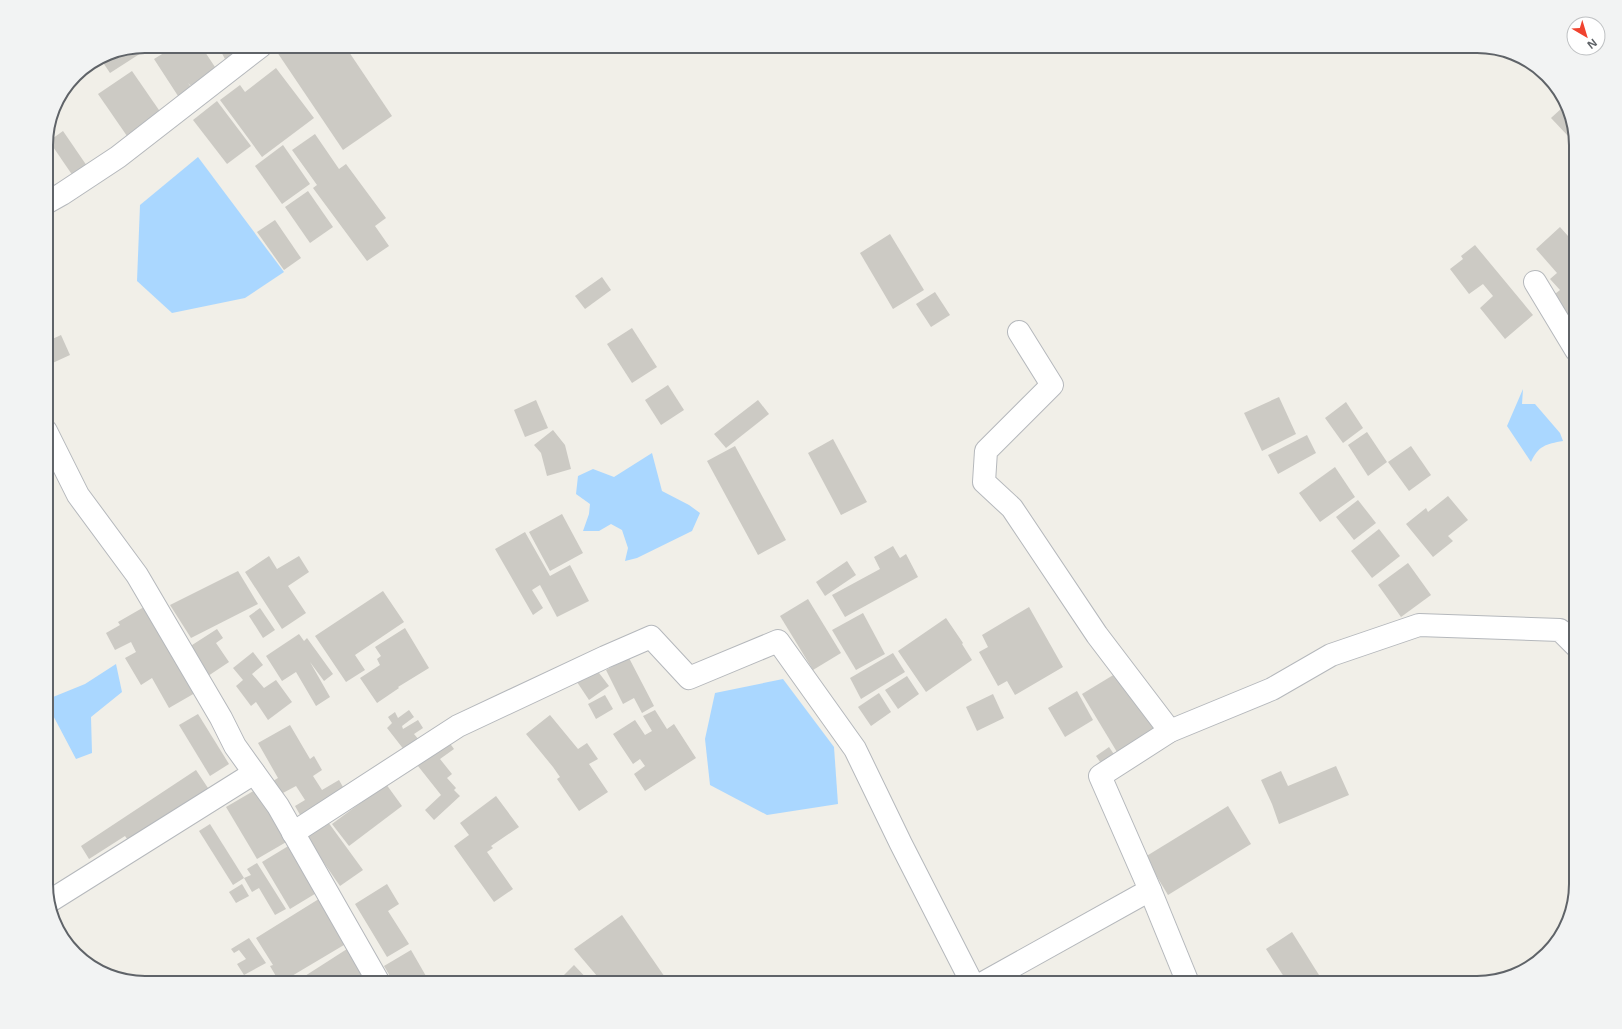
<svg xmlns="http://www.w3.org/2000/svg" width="1622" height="1029" viewBox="0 0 1622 1029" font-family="'Open Sans',sans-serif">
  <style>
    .water { fill: #aad7ff }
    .building { fill: #cccac4 }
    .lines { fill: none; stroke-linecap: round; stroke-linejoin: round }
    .minor-casing { stroke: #b5b8bc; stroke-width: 24 }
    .minor { stroke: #fff; stroke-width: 22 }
    .rim { fill: none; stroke: #5f6368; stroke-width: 2 }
  </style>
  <rect width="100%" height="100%" fill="#f1efe8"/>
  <g class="water">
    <polygon points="198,157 284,272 245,298 172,313 137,281 140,205"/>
    <path d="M1523,389L1522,404H1535L1560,433L1563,441C1546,444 1538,446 1531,462L1507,426Z"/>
    <polygon points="652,453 662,491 689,505 700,513 692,531 637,558 625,561 628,548 622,530 611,524 599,531 583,531 589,514 590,504 576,494 578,476 593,469 614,477"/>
    <polygon points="116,664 122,692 91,717 92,753 76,759 47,704 53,697 85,684"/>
    <polygon points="783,679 834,747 838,804 767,815 710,785 705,739 715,693"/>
  </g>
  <g class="building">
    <polygon points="145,46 152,46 110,73 100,58 108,53"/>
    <polygon points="181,46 201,46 217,70 192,87 188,83 193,90 180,99 154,59 167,51 169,54"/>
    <polygon points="218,46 250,46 225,59"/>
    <polygon points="285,46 345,46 392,116 343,150 277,52"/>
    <polygon points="276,68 314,118 262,157 220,100 240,85 245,92"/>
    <polygon points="132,71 161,113 127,136 98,94"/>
    <polygon points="217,101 251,146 227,164 193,120"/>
    <polygon points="1563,107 1567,112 1573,132 1568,136 1551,118"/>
    <polygon points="63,131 87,166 73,176 49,141"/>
    <polygon points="315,134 339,169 346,164 386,218 375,226 389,246 367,261 313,188 317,185 292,150"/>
    <polygon points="283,145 310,184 282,204 255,166"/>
    <polygon points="308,191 333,227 310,243 285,207"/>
    <polygon points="275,220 301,258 284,270 257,232"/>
    <polygon points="1560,227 1576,245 1576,266 1568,274 1573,280 1576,278 1576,329 1550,298 1560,290 1550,279 1557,273 1536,249"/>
    <polygon points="890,234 924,290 893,309 860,253"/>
    <polygon points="1475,245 1533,315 1505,339 1480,308 1493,296 1483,284 1469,294 1450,269 1463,259 1461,256"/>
    <polygon points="602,277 611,290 585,309 575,296"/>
    <polygon points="935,292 950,315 931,327 916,304"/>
    <polygon points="46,317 53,331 46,334"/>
    <polygon points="632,328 657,367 632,383 607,344"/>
    <polygon points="61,335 70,355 46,366 46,342"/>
    <polygon points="668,385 684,410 661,425 645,400"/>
    <polygon points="1279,397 1296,434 1262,451 1244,413"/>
    <polygon points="536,400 548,428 525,437 514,410"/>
    <polygon points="758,400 769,414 726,448 714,434"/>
    <polygon points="1346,402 1363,428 1343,443 1325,418"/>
    <polygon points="553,430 565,445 571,469 547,476 541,453 534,445"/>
    <polygon points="1367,432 1387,462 1368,476 1348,445"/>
    <polygon points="1307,435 1316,453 1278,474 1268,455"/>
    <polygon points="833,439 867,502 841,515 808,453"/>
    <polygon points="735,446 786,540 758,555 707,461"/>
    <polygon points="1411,446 1431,475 1409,491 1388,462"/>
    <polygon points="1335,467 1355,497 1320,522 1299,493"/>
    <polygon points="1448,496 1468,520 1448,536 1453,541 1433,557 1406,524 1426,508 1428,512"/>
    <polygon points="1358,500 1376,523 1354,540 1336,517"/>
    <polygon points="562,514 583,553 550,571 529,532"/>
    <polygon points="1379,529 1400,556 1372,578 1351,551"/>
    <polygon points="525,532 550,576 570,565 589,601 557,617 540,585 532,590 543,608 533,615 495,549"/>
    <polygon points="893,546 900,558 906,554 918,577 845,617 832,595 880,569 874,557"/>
    <polygon points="269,556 277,569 299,556 309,572 288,586 306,613 282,629 245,572"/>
    <polygon points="847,561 856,575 825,596 816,582"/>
    <polygon points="1408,563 1431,595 1401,617 1378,585"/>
    <polygon points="238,571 258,604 191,638 170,605"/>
    <polygon points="383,591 404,622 355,655 365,670 346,682 315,636"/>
    <polygon points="808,599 841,653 813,670 780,616"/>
    <polygon points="144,607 195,693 169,708 152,678 141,685 125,658 136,652 131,642 115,650 106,633 120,625 118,622"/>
    <polygon points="1029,607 1063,667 1015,695 1007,681 998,686 979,652 988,647 982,635"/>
    <polygon points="260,608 275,630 263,638 249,616"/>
    <polygon points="863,613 885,654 856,670 832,630"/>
    <polygon points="946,618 963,643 962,644 972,660 926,692 898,651"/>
    <polygon points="405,628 429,668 398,687 399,688 377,703 360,678 380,665 377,659 381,656 375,647"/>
    <polygon points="217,629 223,638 216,643 229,662 208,676 189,647"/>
    <polygon points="299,634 304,641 307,638 333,674 324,681 310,662 330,697 316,706 296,672 282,681 266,656"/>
    <polygon points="253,652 263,665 252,674 264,688 276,680 292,702 268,720 256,702 251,706 236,686 243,680 233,668"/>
    <polygon points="893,653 905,672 861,699 850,678"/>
    <polygon points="629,658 654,706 642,713 634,698 623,704 606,670"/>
    <polygon points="596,669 609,686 589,700 577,682"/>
    <polygon points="1115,674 1159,731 1120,757 1082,694"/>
    <polygon points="907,676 919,694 898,709 885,690"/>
    <polygon points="1077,691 1093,720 1065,737 1048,708"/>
    <polygon points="879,693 891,712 871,726 858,707"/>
    <polygon points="993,694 1004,718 977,731 966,707"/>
    <polygon points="605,695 613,709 596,719 588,704"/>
    <polygon points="409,710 414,717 402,726 403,729 418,720 423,728 414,734 419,740 405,751 387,728 392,723 388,717 395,712 398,718"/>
    <polygon points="655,710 667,729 674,724 696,758 645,791 634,774 645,766 640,759 633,764 613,734 635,720 645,735 652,731 643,716"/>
    <polygon points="198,714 229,764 210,776 179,725"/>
    <polygon points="550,715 578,749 587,743 598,759 589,764 608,792 579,811 557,779 560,777 553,767 526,734"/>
    <polygon points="290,725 310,759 314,756 322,770 313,776 322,790 339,780 347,794 303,820 295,806 305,800 296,786 281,794 273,781 278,778 258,743"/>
    <polygon points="446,738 454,749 440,759 452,774 447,778 456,788 454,790 460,796 434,820 425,810 441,795 414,761"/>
    <polygon points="1109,747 1118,760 1105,769 1096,756"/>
    <polygon points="1336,766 1349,795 1279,824 1272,804 1261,780 1281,771 1288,786"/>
    <polygon points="196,770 210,791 130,843 125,836 89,859 81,846"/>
    <polygon points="386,784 402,806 349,846 332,824"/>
    <polygon points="257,789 288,841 257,859 226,807"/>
    <polygon points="496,796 519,827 491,846 493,848 487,852 513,889 494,902 454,846 469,835 460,823"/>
    <polygon points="1228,806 1251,844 1168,895 1145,857"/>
    <polygon points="328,822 363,870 340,886 306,837"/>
    <polygon points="210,824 244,878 233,885 199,831"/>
    <polygon points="290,845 318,892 290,909 262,862"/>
    <polygon points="257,863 286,909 275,915 259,888 252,892 244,878 251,875 247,869"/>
    <polygon points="242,884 249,896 236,903 229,892"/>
    <polygon points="387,884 399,904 388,911 409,944 387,957 355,904"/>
    <polygon points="322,897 349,942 280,983 270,966 273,965 256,938"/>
    <polygon points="622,915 669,983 603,983 574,949"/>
    <polygon points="1292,932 1324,983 1288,983 1266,949"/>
    <polygon points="249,938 266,963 244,975 237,964 246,959 239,950 234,953 231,949"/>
    <polygon points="347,949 364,974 350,983 294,983"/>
    <polygon points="411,950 430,983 394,983 384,966"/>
    <polygon points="574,965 591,983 556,983"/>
  </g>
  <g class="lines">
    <defs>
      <g id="minor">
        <polyline points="46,203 62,194 118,157 261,46"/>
        <polyline points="1535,282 1576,350"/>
        <polyline points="1019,332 1052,385 986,451 984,482 1012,508 1097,635 1170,731"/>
        <polyline points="46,431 78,495 137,575 221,718 235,746 278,806 379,983"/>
        <polyline points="293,833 458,726 605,657 651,637 689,678 778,641 855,749 901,844 972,983"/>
        <polyline points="1150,890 1188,983"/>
        <polyline points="50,901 254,773"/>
        <polyline points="983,983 1150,890 1100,776 1170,731 1272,689 1331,655 1419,625 1560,630 1576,646"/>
      </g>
    </defs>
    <use href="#minor" class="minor-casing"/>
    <use href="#minor" class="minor"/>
  </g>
  <path d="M0 0H1622V1029H0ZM145 53H1477A92 92 0 0 1 1569 145V884A92 92 0 0 1 1477 976H145A92 92 0 0 1 53 884V145A92 92 0 0 1 145 53Z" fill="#f2f3f3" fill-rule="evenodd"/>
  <path class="rim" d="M145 53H1477A92 92 0 0 1 1569 145V884A92 92 0 0 1 1477 976H145A92 92 0 0 1 53 884V145A92 92 0 0 1 145 53Z"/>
  <g transform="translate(1586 36) rotate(142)"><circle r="19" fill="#ffffff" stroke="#bfc1c3"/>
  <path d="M0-3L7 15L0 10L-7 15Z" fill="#f0432f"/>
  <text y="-6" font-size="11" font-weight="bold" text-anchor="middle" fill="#5f6368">N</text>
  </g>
</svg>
